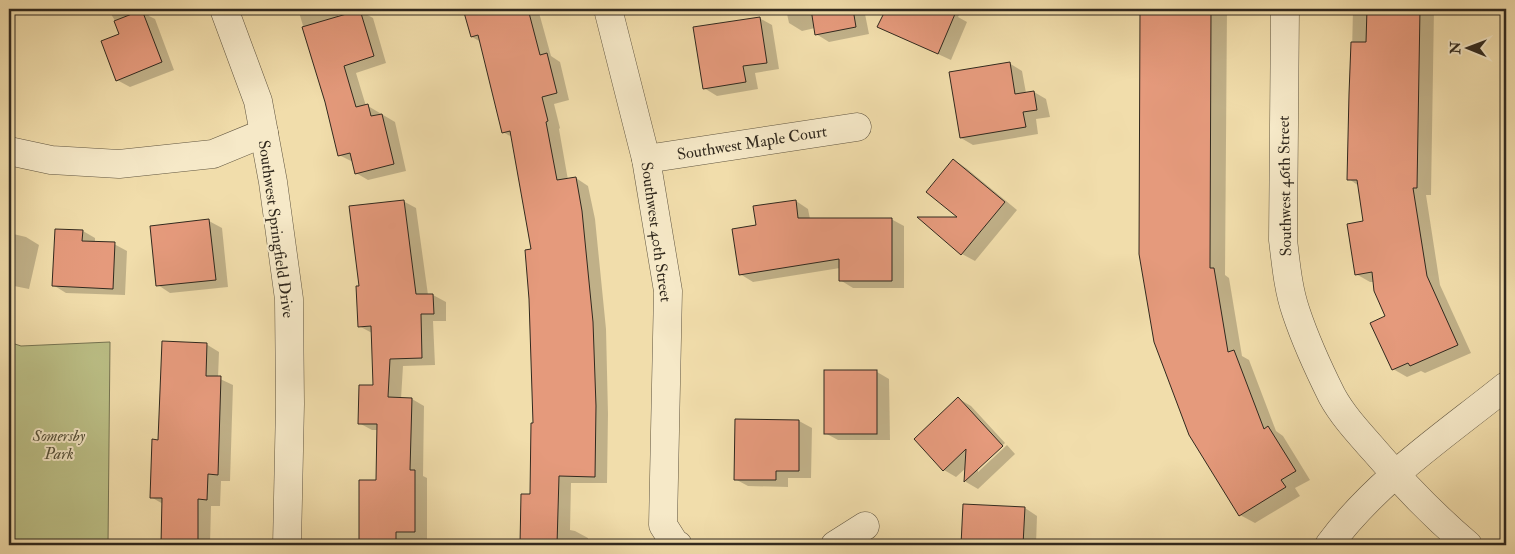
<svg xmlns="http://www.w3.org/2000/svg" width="1515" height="554" viewBox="0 0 1515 554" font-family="'IM FELL Double Pica',serif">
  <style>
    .green { fill: #bcc087; stroke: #767452 }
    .shadow { fill: #0003 }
    .building { fill: #e59a7c; stroke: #31291e }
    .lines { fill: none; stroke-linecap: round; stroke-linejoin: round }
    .minor-casing { stroke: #615641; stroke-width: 29 }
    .minor { stroke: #f6e9c8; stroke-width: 28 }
    .labels { text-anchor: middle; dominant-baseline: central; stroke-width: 4; stroke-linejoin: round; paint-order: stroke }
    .street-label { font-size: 16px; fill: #31291e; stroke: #f6e9c8 }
    .park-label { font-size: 16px; font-style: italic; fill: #544f38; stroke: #f6e9c8 }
  </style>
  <rect width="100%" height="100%" fill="#f1ddab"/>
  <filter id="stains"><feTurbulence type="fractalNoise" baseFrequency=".004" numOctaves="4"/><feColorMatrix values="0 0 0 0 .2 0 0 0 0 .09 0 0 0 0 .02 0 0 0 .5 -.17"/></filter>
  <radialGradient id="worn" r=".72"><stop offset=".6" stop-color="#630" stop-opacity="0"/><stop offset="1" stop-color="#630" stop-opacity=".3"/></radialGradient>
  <polygon class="green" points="9,342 21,346 110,342 108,545 9,545"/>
  <g class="shadow">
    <polygon points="74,9 89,9 82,13"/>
    <polygon points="108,9 145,9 149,16 155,19 174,70 130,87 117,80 123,34"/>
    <polygon points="298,9 335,9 339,18 360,11 373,18 386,63 356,73 366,106 368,106 395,122 406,171 368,180 356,173 353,162 339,155 326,102"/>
    <polygon points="464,9 538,9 551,56 560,62 569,100 554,104 560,128 559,129 568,180 576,178 588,186 595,219 606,329 608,414 607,483 571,483 570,530 575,531 588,538 588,545 521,545 522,495 531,495 535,424 532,251 512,137 503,132 481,42 472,37"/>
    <polygon points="786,9 864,9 869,34 829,42 816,34 815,28 802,31 789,23"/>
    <polygon points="887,9 962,9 958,17 967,22 951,60 879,27"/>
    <polygon points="1142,9 1227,9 1225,275 1229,278 1242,356 1249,360 1276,431 1283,436 1310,480 1295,488 1300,496 1255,523 1240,515 1140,253"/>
    <polygon points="1353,9 1434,9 1431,195 1426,195 1440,285 1471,353 1425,373 1421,371 1407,377 1393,369 1387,317 1374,282 1370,282 1356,274 1364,222 1359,186 1349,179"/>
    <polygon points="759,18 772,25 779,69 755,73 758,89 717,96 704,88"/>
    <polygon points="1009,63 1022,71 1026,93 1034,92 1046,99 1050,117 1036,119 1038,134 973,145 961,138"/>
    <polygon points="954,160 966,168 1017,210 975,261 962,254 960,219"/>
    <polygon points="403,201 416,208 428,295 433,295 446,302 446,321 433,321 435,365 403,366 401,399 412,399 424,406 423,476 427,478 427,539 423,539 423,545 360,545 360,481 377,481 378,430 372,430 359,423 374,386 372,333 359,326 361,287"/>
    <polygon points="796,201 808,209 810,219 891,219 904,226 904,288 853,288 840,280 840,268 753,282 740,274 757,226"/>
    <polygon points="209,221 222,228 228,287 170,293 158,285"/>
    <polygon points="83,231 95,238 95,243 114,244 127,251 125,295 66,293 53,285"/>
    <polygon points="9,233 26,237 39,245 29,289 9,285"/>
    <polygon points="206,344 219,352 218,378 233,385 230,481 221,481 220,506 211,506 210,545 162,545 163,504 151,497 160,441"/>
    <polygon points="877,372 889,379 890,440 838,440 825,433"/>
    <polygon points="959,399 971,406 1005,443 978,468 978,472 1007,445 1015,454 978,489 966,482 966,468 956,477 944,470"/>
    <polygon points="799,421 812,428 811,478 788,478 788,487 748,486 735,479"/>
    <polygon points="964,505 1025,508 1037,516 1036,545 963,545"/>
  </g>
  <g class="building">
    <polygon points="463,9 528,9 540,55 547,53 557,93 542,97 548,121 546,122 557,180 576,177 582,211 593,322 596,406 595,477 559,476 557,545 520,545 521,494 530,494 531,423 533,423 529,299 525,250 531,249 510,131 502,133 478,35 471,37"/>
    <polygon points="811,9 853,9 856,27 815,35"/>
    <polygon points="886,9 943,9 955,14 938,54 877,27"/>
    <polygon points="1140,9 1211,9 1210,268 1214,268 1228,352 1234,350 1264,429 1268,426 1296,471 1281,480 1286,487 1239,516 1189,435 1154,342 1139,254"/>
    <polygon points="1367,9 1420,9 1417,188 1413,188 1427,276 1458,345 1410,366 1408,363 1392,370 1370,323 1385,316 1374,291 1372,272 1355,275 1347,224 1363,221 1357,180 1347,180 1349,94 1351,42 1366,42"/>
    <polygon points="142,10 162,62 116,81 101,41 119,34 114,21"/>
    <polygon points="360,10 374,56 344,66 356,107 368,104 371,116 382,114 394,164 355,174 350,153 338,156 325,102 302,27"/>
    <polygon points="760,17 767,63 743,66 746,82 703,89 693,27"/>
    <polygon points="1010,62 1015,94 1034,91 1037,110 1023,112 1026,127 960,138 949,72"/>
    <polygon points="953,159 1005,202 961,255 917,217 957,217 926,192"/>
    <polygon points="404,200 416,294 433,294 434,314 421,314 422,358 390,359 388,397 412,398 410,470 415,470 415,532 396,532 396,545 359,545 359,480 376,480 377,424 358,424 359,385 373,385 371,326 358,327 356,286 359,286 349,206"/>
    <polygon points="796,200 798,218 892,218 892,281 839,281 839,259 739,275 732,229 756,225 753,206"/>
    <polygon points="209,219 216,280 156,286 150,226"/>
    <polygon points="55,229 83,230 82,241 115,242 113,289 52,286"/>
    <polygon points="162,341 207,343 206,376 221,376 218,475 208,474 207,500 198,499 198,545 161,545 162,498 150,498 152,439 158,440"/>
    <rect x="824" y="370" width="53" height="64"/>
    <polygon points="958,397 1003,446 964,482 966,449 943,471 914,439"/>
    <polygon points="735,419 799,420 799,471 776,471 776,480 734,480"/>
    <polygon points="963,504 1025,507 1023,545 961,545"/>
  </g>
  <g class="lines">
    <defs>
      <g id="minor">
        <polyline points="224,9 258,101 273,182 289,299 290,404 287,545"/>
        <polyline points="608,9 646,159 668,291 663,525 675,544 678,545"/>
        <path d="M1285,9L1283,240C1286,264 1288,289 1296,312C1305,339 1319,370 1332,396C1343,416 1359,433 1374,450C1403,484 1434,516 1468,545"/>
        <polyline points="9,151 51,160 119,164 213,154 264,133"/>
        <polyline points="646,159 857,127"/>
        <polyline points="835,545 865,526"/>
        <path d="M1329,545C1376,481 1445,435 1506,386"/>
      </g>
    </defs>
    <use href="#minor" class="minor-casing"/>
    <use href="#minor" class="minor"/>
  </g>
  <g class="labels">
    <g class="street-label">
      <text transform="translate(752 143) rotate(-9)">Southwest Maple Court</text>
      <text transform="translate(1285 186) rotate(-91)">Southwest 46th Street</text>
      <text transform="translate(276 229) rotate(82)">Southwest Springfield Drive</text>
      <text transform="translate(656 232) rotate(82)">Southwest 40th Street</text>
    </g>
    <g class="park-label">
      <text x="59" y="436">Somersby<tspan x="59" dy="18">Park</tspan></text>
    </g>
  </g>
  <rect width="1515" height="554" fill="none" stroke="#f1ddab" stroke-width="30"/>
  <rect x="10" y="10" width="1495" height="534" fill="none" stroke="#31291e" stroke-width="2.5"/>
  <rect x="15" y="15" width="1485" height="524" fill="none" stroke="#31291e"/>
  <g transform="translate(1468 48) rotate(271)" stroke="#f6e9c8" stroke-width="4" paint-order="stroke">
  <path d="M0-4L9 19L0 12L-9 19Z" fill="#31291e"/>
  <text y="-8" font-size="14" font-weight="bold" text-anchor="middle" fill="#31291e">N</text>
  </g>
  <rect width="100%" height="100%" filter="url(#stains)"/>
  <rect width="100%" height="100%" fill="url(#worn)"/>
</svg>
